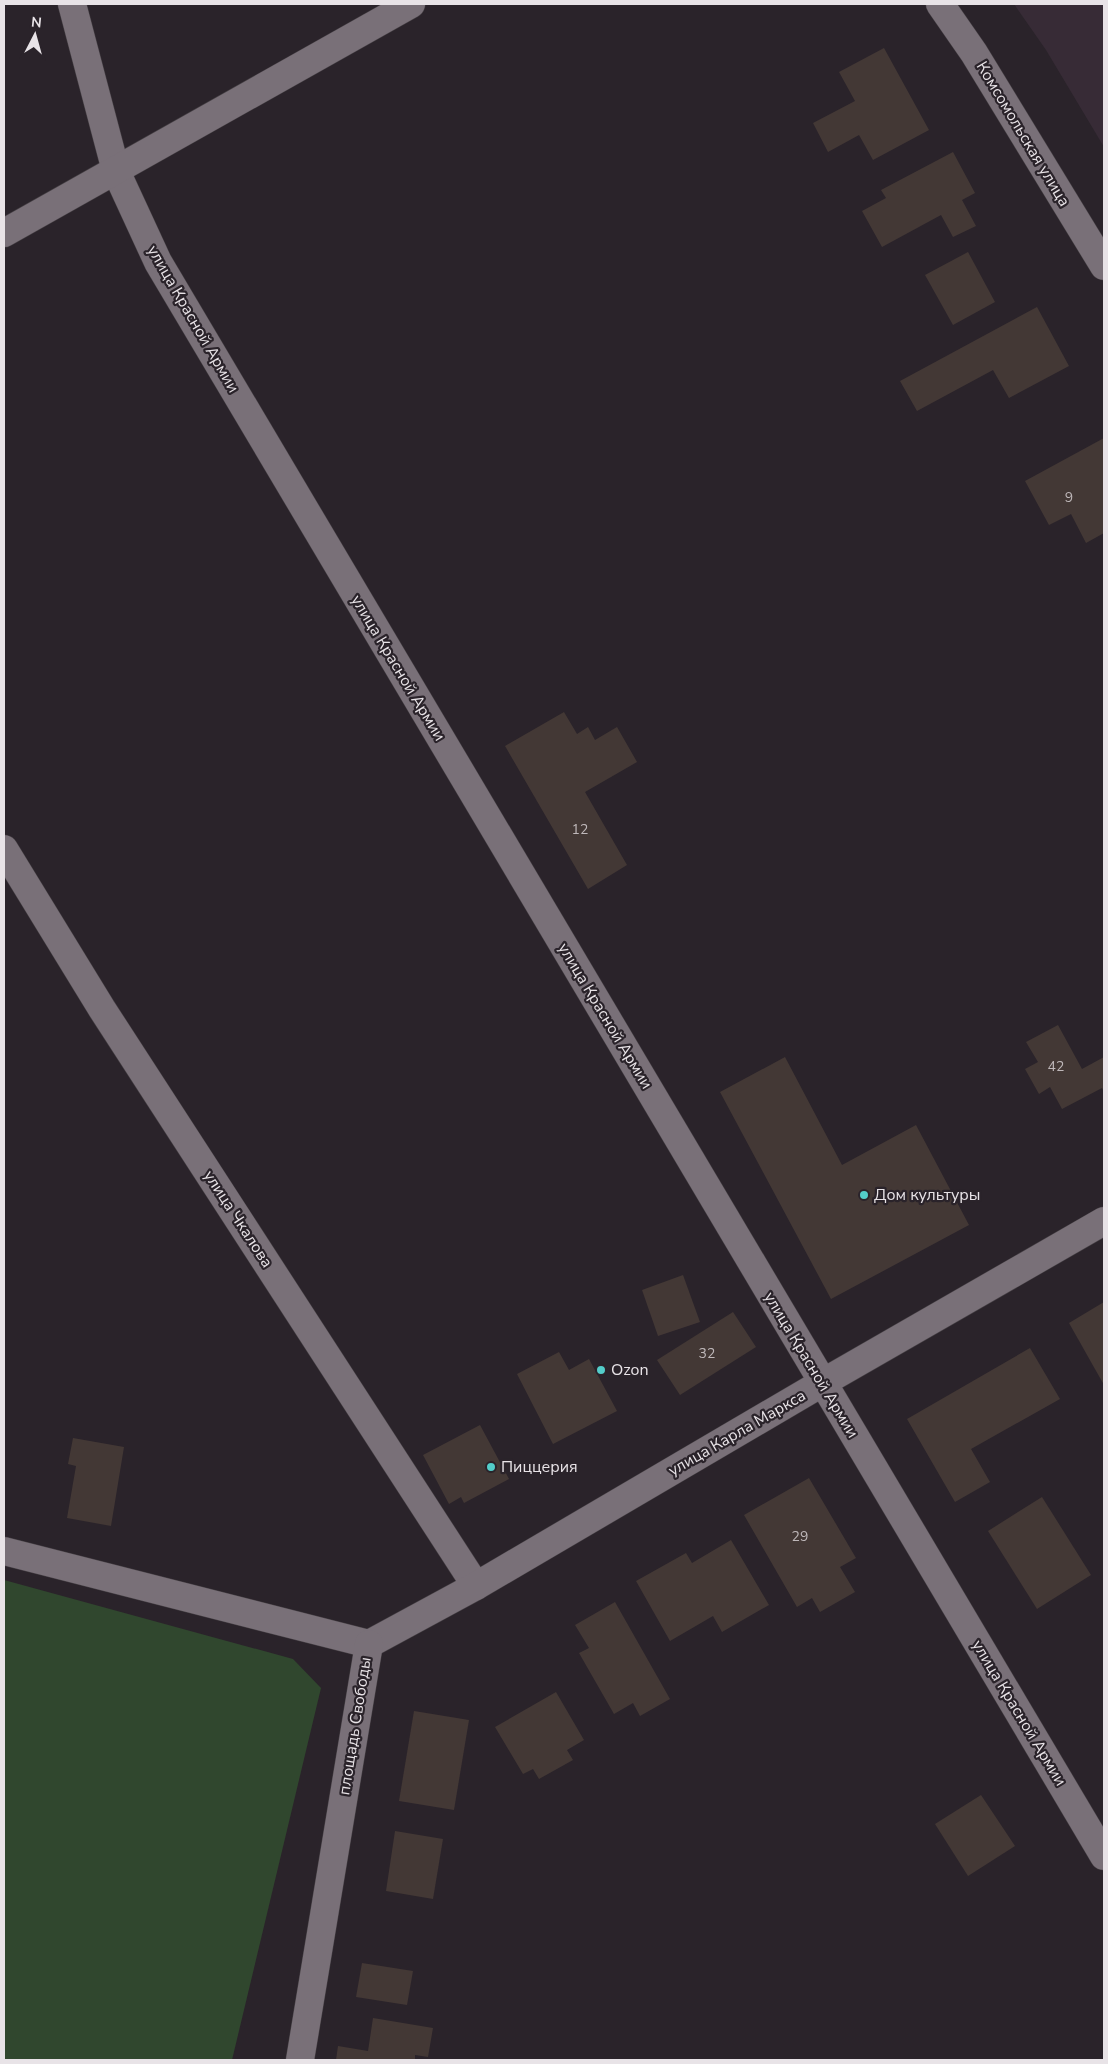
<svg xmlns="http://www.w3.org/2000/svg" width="1108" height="2064" viewBox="0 0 1108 2064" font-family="'Nunito Sans',sans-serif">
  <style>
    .built { fill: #372b36 }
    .green { fill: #30472e }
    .building { fill: #433835 }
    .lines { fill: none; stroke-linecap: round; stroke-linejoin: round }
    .minor-casing { stroke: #464045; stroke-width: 29 }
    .minor { stroke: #797078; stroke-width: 28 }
    .poi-dot { fill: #53cdc9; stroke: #2a232a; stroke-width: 2 }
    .labels { text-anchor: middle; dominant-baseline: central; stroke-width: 4.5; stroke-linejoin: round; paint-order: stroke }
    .number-label { font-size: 14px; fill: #bfb8ba }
    .street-label { font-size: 16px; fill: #e8e3e7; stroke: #2a232a }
    .poi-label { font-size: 16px; fill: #e8e3e7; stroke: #2a232a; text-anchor: start }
  </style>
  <rect width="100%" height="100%" fill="#2a232a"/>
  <polygon class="built" points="1014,4 1104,4 1104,147 1046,50"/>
  <polygon class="green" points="4,1580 293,1659 321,1688 232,2060 4,2060"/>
  <g class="building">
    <polygon points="884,48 929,130 873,160 859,135 828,152 813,123 855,101 839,72"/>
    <polygon points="953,152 975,193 962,200 976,226 953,237 941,215 882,247 862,211 886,198 881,190"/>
    <polygon points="968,252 995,302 953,325 925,275"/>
    <polygon points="1037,307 1069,366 1009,398 993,370 917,411 900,381"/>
    <polygon points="1104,438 1104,533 1086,543 1071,514 1049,525 1025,481"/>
    <polygon points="564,712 577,734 588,727 595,740 617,727 637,762 585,792 627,865 588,889 505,746"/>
    <polygon points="1058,1025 1082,1069 1104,1057 1104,1092 1102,1088 1062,1109 1050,1087 1039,1094 1025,1069 1038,1062 1026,1042"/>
    <polygon points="785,1057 842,1165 916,1125 969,1225 831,1299 720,1092"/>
    <polygon points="683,1275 700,1322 658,1336 642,1290"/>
    <polygon points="1104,1302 1104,1385 1069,1323"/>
    <polygon points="733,1312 756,1347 680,1395 657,1360"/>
    <polygon points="1030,1348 1060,1399 971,1449 990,1482 955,1502 907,1419"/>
    <polygon points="559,1352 569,1370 589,1359 617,1411 553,1444 517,1374"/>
    <polygon points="480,1425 509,1479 464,1503 461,1497 449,1504 423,1455"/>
    <polygon points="73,1438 124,1447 111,1526 67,1518 76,1466 68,1464"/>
    <polygon points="809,1478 856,1558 840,1567 855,1592 820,1612 812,1598 797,1607 744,1515"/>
    <polygon points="1042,1497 1091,1575 1037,1609 988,1531"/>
    <polygon points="731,1540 769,1605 722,1632 713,1616 670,1641 636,1581 686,1553 692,1563"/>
    <polygon points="615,1602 670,1699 640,1716 633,1703 614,1714 579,1653 589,1648 575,1625"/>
    <polygon points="556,1692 584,1740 567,1750 573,1760 539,1779 533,1769 523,1774 495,1727"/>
    <polygon points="414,1711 469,1720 454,1810 399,1801"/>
    <polygon points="981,1795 1015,1846 968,1876 935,1824"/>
    <polygon points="395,1831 443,1839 433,1899 386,1891"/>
    <polygon points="362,1963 413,1971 407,2005 356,1997"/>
    <polygon points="373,2018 433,2028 428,2057 415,2055 415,2060 336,2060 338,2046 368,2051"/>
  </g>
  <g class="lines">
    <defs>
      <g id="minor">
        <polyline points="72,4 116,171 158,262 1104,1856"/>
        <polyline points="940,4 974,53 1104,266"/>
        <polyline points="4,233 411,4"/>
        <polyline points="4,849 102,1009 476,1586"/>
        <polyline points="4,1551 369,1644"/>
        <polyline points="369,1644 476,1586 822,1383 1104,1221"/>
        <polyline points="300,2060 369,1644"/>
      </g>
    </defs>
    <use href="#minor" class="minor-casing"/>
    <use href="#minor" class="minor"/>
  </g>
  <g class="poi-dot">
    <circle cx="864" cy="1195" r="5"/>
    <circle cx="601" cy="1370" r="5"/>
    <circle cx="491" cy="1467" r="5"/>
  </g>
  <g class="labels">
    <g class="number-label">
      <text x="1069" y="497">9</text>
      <text x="580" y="829">12</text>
      <text x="1056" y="1066">42</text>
      <text x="707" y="1353">32</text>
      <text x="800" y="1536">29</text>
    </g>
    <g class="street-label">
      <text transform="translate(1023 134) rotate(59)">Комсомольская улица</text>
      <text transform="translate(193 319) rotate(60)">улица Красной Армии</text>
      <text transform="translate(398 668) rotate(59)">улица Красной Армии</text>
      <text transform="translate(605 1016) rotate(59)">улица Красной Армии</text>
      <text transform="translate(238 1219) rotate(57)">улица Чкалова</text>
      <text transform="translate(811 1365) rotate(59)">улица Красной Армии</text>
      <text transform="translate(737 1433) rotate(-30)">улица Карла Маркса</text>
      <text transform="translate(1019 1713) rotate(59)">улица Красной Армии</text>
      <text transform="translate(355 1726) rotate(-81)">площадь Свободы</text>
    </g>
    <g class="poi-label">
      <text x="874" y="1195">Дом культуры</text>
      <text x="611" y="1370">Ozon</text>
      <text x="501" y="1467">Пиццерия</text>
    </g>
  </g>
  <rect width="1108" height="2064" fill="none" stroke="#e8e3e7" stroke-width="10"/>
  <g transform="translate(35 35) rotate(6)" stroke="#2a232a" stroke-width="4" paint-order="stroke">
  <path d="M0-4L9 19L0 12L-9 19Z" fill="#e8e3e7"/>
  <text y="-8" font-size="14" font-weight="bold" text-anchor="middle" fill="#e8e3e7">N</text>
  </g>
</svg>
